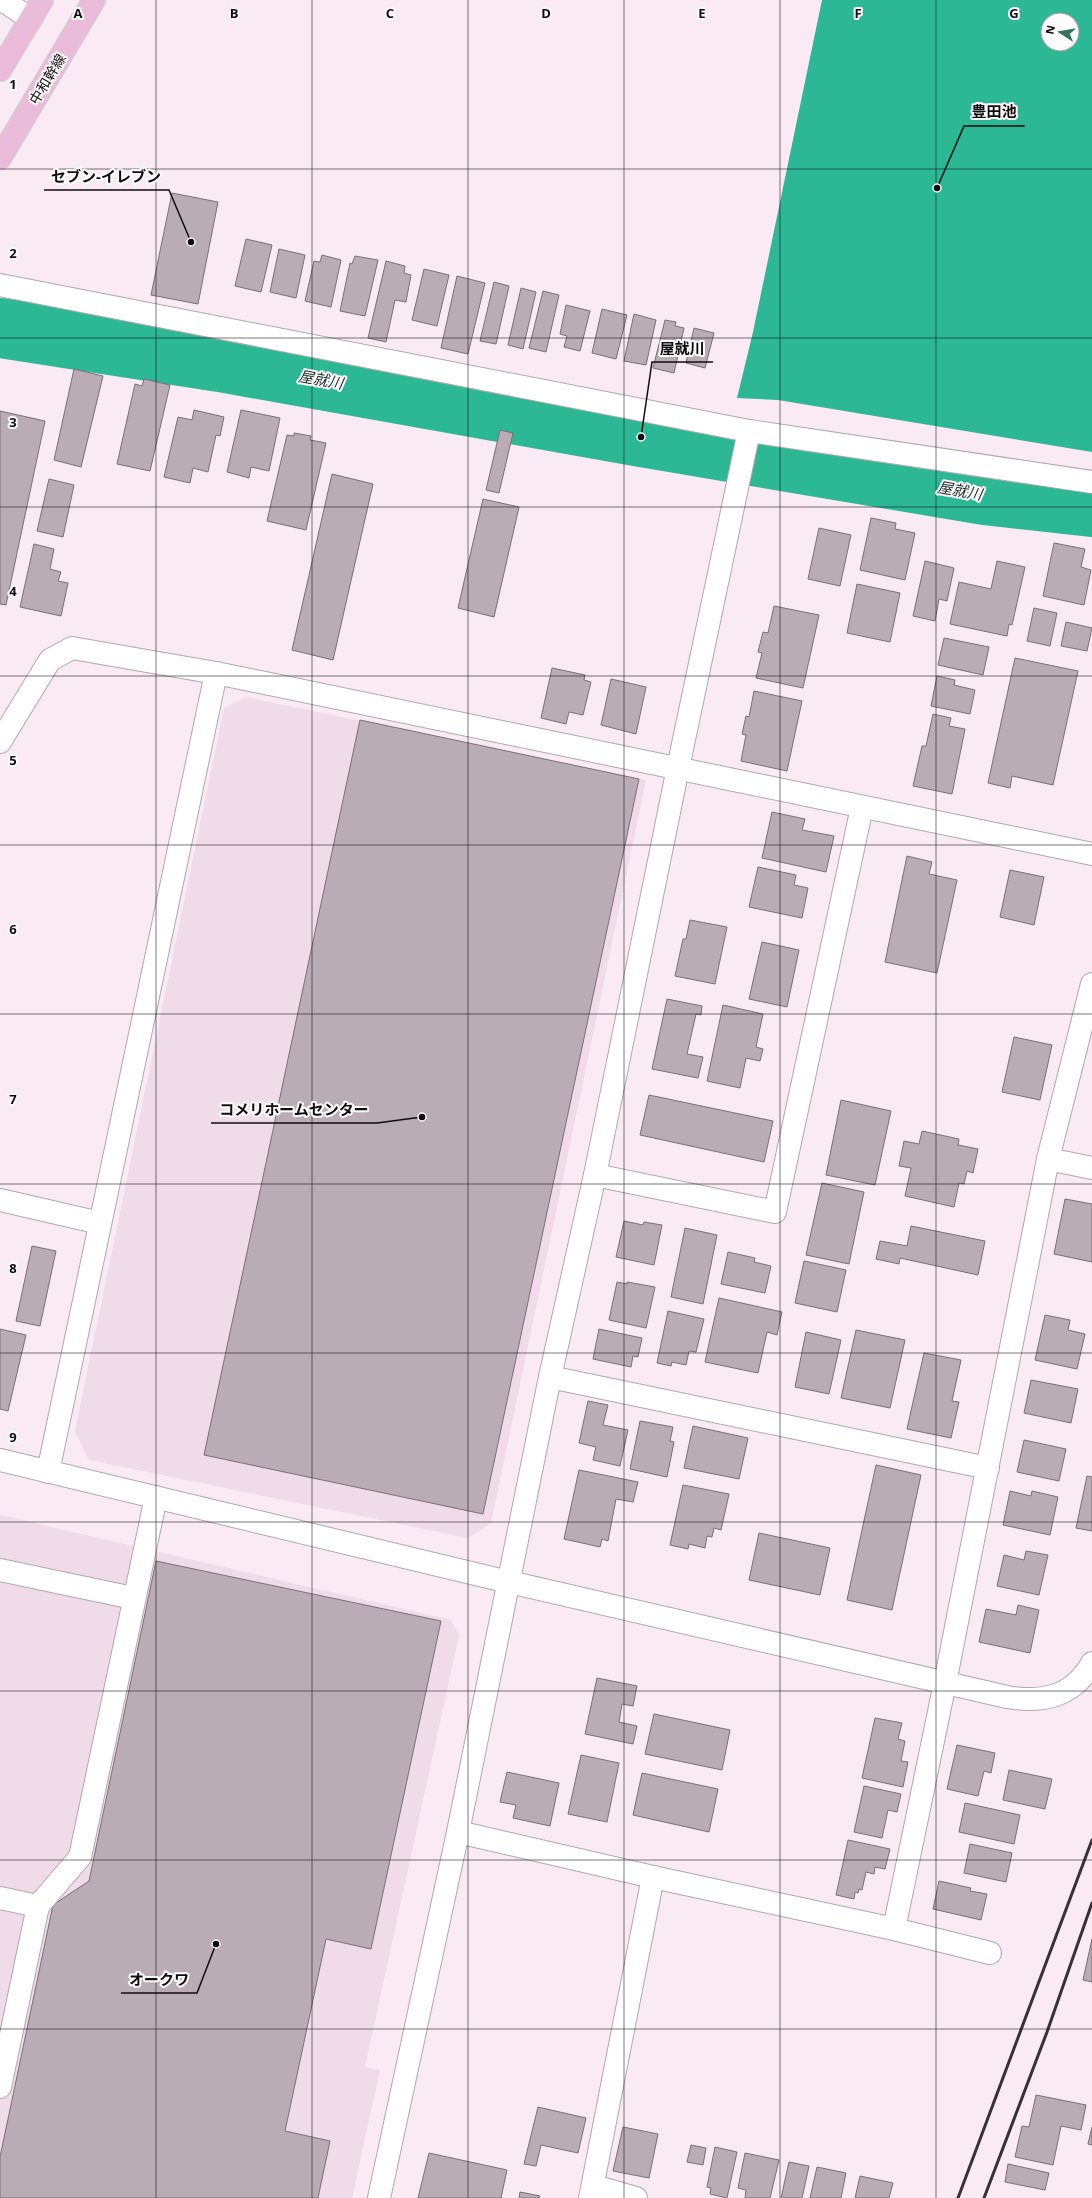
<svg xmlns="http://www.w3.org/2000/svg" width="1092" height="2198" viewBox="0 0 1092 2198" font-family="'Open Sans','Noto Sans JP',sans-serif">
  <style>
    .built { fill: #f0dbe8 }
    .water { fill: #2cb895; fill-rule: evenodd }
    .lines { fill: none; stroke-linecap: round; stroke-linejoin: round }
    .river { stroke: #2cb895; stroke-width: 60 }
    .building { fill: #baacb5; stroke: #7b6e76 }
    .minor-casing { stroke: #b4a7af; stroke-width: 24 }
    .major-casing { stroke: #cfcecf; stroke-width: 24 }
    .minor { stroke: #fff; stroke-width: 22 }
    .major { stroke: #ebbbda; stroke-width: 22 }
    .rail { stroke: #373135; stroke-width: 3 }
    .grid { fill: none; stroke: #100b0e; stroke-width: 1; stroke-opacity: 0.55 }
    .labels { text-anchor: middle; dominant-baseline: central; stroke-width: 4; stroke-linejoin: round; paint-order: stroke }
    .street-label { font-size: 14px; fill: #100b0e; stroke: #fefbfd }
    .water-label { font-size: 15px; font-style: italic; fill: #192f27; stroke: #fefbfd }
    .grid-label { font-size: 13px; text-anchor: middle; font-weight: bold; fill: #100b0e; stroke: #fefbfd; stroke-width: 4; stroke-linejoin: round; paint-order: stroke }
    .leader { fill: none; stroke: #100b0e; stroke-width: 1.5 }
    .callout-dot { fill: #100b0e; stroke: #fefbfd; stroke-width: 1.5 }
    .callout-label { font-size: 15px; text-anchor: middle; font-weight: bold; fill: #100b0e; stroke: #fefbfd; stroke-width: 4; stroke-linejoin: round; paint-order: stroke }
  </style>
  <rect width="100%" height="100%" fill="#f9eaf3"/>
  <g class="built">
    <polygon points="246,697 646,780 491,1523 468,1538 89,1460 75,1431 224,708"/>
    <polygon points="0,1515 451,1620 459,1635 365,2067 380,2070 352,2198 0,2198"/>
  </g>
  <path class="water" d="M822,0H1092V452L778,400L737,398L753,332ZM1048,20H1072V44H1048Z"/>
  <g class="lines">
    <polyline class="river" points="0,328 220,362 641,437 984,495 1092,507"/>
  </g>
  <g class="building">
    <polygon points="172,193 218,202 198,304 151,295"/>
    <polygon points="246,239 272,245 261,292 235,286"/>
    <polygon points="279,249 305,255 296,298 270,292"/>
    <polygon points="322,255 341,260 331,307 305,301 314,261 320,262"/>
    <polygon points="355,256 378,260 365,316 340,311 350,263 352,264"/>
    <polygon points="386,261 405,266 404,273 411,275 406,302 395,300 386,342 368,338"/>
    <polygon points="424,269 449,275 437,326 412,320"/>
    <polygon points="457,276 485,283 468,354 441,348"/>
    <polygon points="494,282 509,286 496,344 480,341"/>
    <polygon points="521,288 536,292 523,349 508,345"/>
    <polygon points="543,291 559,295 546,352 529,348"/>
    <polygon points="566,305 590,311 580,351 564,347 567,336 560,334"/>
    <polygon points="602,309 627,315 616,359 592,353"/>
    <polygon points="634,314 656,320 646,365 624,361"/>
    <polygon points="665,320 676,322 675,326 684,328 674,373 653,368"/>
    <polygon points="694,328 714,333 705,368 686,363"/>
    <polygon points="74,369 103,376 81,467 54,460"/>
    <polygon points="144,379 170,385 150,471 117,464 135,384 142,386"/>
    <polygon points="194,410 224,417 220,436 216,435 208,472 193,468 190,483 164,477 178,417 192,420"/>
    <polygon points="241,410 280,418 269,471 251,467 249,478 227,472"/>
    <polygon points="0,411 45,421 6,605 0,604"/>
    <polygon points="500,430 513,433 499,493 486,490"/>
    <polygon points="294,433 311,436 310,440 326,443 306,530 267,521 287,435 294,436"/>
    <polygon points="332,474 373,484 333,660 292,650"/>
    <polygon points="49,479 74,485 63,537 37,531"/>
    <polygon points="483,499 519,507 494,617 458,608"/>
    <polygon points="871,518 896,523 895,529 915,533 905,580 860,570"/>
    <polygon points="819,528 851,535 840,586 808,579"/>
    <polygon points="1054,543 1085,549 1081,567 1091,570 1084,605 1043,596"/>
    <polygon points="34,544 54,549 50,569 61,572 58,581 68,583 61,616 20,607"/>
    <polygon points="925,561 954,568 947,601 939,599 935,621 913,616"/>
    <polygon points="997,561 1025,567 1012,625 1009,624 1007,636 950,624 959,582 991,589"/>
    <polygon points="857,584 900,593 890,642 847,633"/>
    <polygon points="774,606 819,615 803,688 756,678 762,653 758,652 763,632 768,633"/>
    <polygon points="1034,608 1057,613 1050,646 1027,641"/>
    <polygon points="1066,622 1092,628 1087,651 1061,646"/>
    <polygon points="944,638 989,647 983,675 938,665"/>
    <polygon points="1015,658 1078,671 1053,785 1012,776 1010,788 988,783"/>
    <polygon points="552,668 585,675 584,680 591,682 583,715 569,712 566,724 541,718"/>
    <polygon points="937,676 955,680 954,685 975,690 970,714 931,706"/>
    <polygon points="611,679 646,687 636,734 601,725"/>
    <polygon points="754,691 802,701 787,771 741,761 746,735 742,734 746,716 749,717"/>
    <polygon points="933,714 951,718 949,726 965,729 952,794 913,786 922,746 926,746"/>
    <polygon points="360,720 639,779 483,1514 204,1455"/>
    <polygon points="772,812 805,819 802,830 834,836 826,872 762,858"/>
    <polygon points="907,856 932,862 929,874 957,880 937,973 885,962"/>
    <polygon points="758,867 796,875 794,885 808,888 802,918 749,907"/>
    <polygon points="1010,870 1044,877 1034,925 1000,917"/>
    <polygon points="690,920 727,927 715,984 675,976 683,939 686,939"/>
    <polygon points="762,942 799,950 787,1007 749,999"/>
    <polygon points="667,999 702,1006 701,1015 696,1014 687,1054 703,1057 698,1078 652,1069"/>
    <polygon points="723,1005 763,1014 756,1047 763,1049 760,1061 746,1058 740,1088 707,1081"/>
    <polygon points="1014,1037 1052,1045 1040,1100 1002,1092"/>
    <polygon points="649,1095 773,1121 764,1162 640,1135"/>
    <polygon points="841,1100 891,1111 875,1185 826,1175"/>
    <polygon points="922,1131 959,1139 958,1145 978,1149 973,1173 967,1171 964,1184 959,1183 954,1207 905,1196 911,1168 899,1166 904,1141 919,1144"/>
    <polygon points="822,1183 864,1192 849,1264 806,1255"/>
    <polygon points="1065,1199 1092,1204 1092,1262 1054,1254"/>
    <polygon points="624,1221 643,1225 644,1222 662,1225 654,1265 616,1257"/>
    <polygon points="911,1226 985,1241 978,1275 900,1258 899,1264 876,1259 880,1241 907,1246"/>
    <polygon points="685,1228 717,1235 703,1304 671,1297"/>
    <polygon points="32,1246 56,1251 40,1326 16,1321"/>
    <polygon points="728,1252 755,1258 754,1262 771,1266 765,1293 721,1284"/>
    <polygon points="804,1261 846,1270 837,1312 795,1303"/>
    <polygon points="617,1282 627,1284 627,1282 655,1287 646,1328 609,1320"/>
    <polygon points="719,1298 782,1312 777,1335 767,1332 758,1373 705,1362"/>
    <polygon points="668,1311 704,1319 696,1352 689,1351 686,1365 672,1362 671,1366 657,1363"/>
    <polygon points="1045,1315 1070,1320 1068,1330 1085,1334 1077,1369 1035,1360"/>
    <polygon points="0,1329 26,1335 8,1411 0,1409"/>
    <polygon points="599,1329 642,1338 638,1357 633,1356 631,1367 593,1359"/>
    <polygon points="856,1330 905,1340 890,1408 841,1398"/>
    <polygon points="806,1332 841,1340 829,1394 795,1387"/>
    <polygon points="924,1353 961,1360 952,1401 959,1402 951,1438 907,1429"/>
    <polygon points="1031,1380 1078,1389 1071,1423 1024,1413"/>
    <polygon points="588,1401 608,1405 603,1425 628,1430 620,1466 593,1460 596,1447 579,1443"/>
    <polygon points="640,1421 673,1427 670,1441 674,1442 667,1477 630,1469"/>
    <polygon points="693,1426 748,1438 739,1479 684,1468"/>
    <polygon points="1024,1440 1066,1449 1059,1481 1017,1472"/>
    <polygon points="876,1465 921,1475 892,1610 847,1600"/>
    <polygon points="579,1470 638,1482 633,1502 616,1499 608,1541 602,1539 600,1547 564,1539"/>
    <polygon points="1087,1476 1092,1477 1092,1531 1076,1528"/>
    <polygon points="683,1485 729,1494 721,1530 714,1528 712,1537 707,1536 705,1548 689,1544 688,1549 670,1545"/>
    <polygon points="1010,1491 1031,1496 1032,1491 1058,1497 1050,1535 1003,1525"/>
    <polygon points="759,1533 830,1548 820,1595 749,1580"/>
    <polygon points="1026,1551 1048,1555 1039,1595 997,1586 1004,1555 1024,1560"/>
    <polygon points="156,1561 441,1621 371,1949 326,1939 285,2131 330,2141 318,2198 0,2198 0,2157 53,1905 89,1881"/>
    <polygon points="1018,1605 1039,1610 1030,1653 979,1642 986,1609 1016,1615"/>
    <polygon points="597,1678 637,1686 633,1706 622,1704 619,1722 637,1726 633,1744 585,1734"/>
    <polygon points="654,1714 730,1730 722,1770 645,1754"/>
    <polygon points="875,1718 902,1723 898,1739 905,1741 901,1761 908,1762 903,1787 862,1778"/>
    <polygon points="957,1745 995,1753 991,1773 984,1771 978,1796 947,1789"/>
    <polygon points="581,1755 619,1763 607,1822 568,1814"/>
    <polygon points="1009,1770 1052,1779 1045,1809 1003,1800"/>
    <polygon points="507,1772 559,1783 550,1826 513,1818 516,1805 500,1802"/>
    <polygon points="642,1773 718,1789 709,1832 633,1815"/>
    <polygon points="864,1786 901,1794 897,1812 888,1810 882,1838 854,1832"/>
    <polygon points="965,1803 1020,1815 1014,1844 959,1832"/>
    <polygon points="848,1840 890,1849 885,1869 875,1867 874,1874 866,1872 862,1890 859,1889 858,1893 855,1892 854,1899 836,1895"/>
    <polygon points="970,1844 1012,1853 1006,1882 964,1873"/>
    <polygon points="939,1881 971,1888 970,1891 987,1894 981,1920 933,1909"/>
    <polygon points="1092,1939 1092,1982 1083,1980"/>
    <polygon points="1036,2095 1086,2105 1081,2130 1061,2126 1053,2165 1015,2157 1022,2126 1029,2127"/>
    <polygon points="538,2107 586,2118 578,2153 541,2145 536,2166 524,2164"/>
    <polygon points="623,2127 658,2134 649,2178 613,2171"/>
    <polygon points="1092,2127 1092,2145 1088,2144"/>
    <polygon points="691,2145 706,2148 703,2165 687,2162"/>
    <polygon points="715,2147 737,2152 727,2198 710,2194 711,2188 707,2187"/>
    <polygon points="429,2153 507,2170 501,2198 418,2198"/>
    <polygon points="745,2153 779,2160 770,2198 745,2198 746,2190 738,2188"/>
    <polygon points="789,2162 809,2166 802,2198 781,2198"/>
    <polygon points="1008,2164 1049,2173 1045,2190 1005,2182"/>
    <polygon points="817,2167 846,2173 841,2198 810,2198"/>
    <polygon points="860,2176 893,2183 889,2198 855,2198"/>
    <polygon points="520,2192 540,2196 539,2198 519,2198"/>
  </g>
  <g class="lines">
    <defs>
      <g id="minor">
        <polyline points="2,0 31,19"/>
        <polyline points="0,285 749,431 1092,482"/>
        <polyline points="0,742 50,660 72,648 216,673 1092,854"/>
        <polyline points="1048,1159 1092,1168"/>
        <polyline points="595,1175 775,1212 862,807"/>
        <polyline points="0,1200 100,1223"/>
        <polyline points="550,1377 988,1468"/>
        <path d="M0,1460L509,1582L1007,1697C1043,1703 1073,1697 1092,1663"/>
        <polyline points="48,1472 216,673"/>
        <polyline points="0,1570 133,1598"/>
        <polyline points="458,1832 653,1877 894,1929 945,1683 1048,1159 1092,984"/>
        <polyline points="0,1898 38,1906"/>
        <polyline points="894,1929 990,1953"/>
        <polyline points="0,2087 38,1906 80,1857 156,1497"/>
        <polyline points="594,2186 636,2198"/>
        <polyline points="379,2198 458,1832 550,1377 595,1175 678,768 749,431"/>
        <polyline points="590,2198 653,1877"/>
      </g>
      <g id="major">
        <polyline points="0,70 42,0"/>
        <polyline points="0,158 94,0"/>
      </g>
    </defs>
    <use href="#minor" class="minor-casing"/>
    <use href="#major" class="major-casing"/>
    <use href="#minor" class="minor"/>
    <use href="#major" class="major"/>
    <g class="rail">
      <polyline points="958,2198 1092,1840"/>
      <polyline points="984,2198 1047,2032 1092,1903"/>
    </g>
  </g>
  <path class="grid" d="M156,0V2198M312,0V2198M468,0V2198M624,0V2198M780,0V2198M936,0V2198M0,169H1092M0,338H1092M0,507H1092M0,676H1092M0,845H1092M0,1014H1092M0,1184H1092M0,1353H1092M0,1522H1092M0,1691H1092M0,1860H1092M0,2029H1092"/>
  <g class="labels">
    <g class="street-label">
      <text transform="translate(47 79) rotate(-59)">中和幹線</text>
    </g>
    <g class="water-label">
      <text transform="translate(321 379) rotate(10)">屋就川</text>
      <text transform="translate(960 490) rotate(10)">屋就川</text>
    </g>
  </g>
  <g class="grid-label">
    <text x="78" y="18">A</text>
    <text x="234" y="18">B</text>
    <text x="390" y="18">C</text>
    <text x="546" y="18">D</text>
    <text x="702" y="18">E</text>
    <text x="858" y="18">F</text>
    <text x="1014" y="18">G</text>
    <text x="13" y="89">1</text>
    <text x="13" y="258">2</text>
    <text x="13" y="427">3</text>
    <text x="13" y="596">4</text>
    <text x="13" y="765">5</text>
    <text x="13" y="934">6</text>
    <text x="13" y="1104">7</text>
    <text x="13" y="1273">8</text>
    <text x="13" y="1442">9</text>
  </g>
  <path class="leader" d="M937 188L964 126H1025M191 242L169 190H44M641 437L652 362H713M422 1117L377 1123H211M216 1944L197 1993H121"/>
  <g class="callout-dot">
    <circle cx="937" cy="188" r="4"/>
    <circle cx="191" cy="242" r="4"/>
    <circle cx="641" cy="437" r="4"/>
    <circle cx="422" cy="1117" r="4"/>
    <circle cx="216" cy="1944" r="4"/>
  </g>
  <g class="callout-label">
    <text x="994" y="117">豊田池</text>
    <text x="106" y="182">セブン-イレブン</text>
    <text x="682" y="354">屋就川</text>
    <text x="294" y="1115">コメリホームセンター</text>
    <text x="159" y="1985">オークワ</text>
  </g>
  <g transform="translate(1060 32) rotate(282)"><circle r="19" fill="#fefbfd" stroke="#9f9b9d"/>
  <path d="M0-3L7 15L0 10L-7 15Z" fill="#347360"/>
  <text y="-6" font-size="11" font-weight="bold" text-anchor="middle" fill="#100b0e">N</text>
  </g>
</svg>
